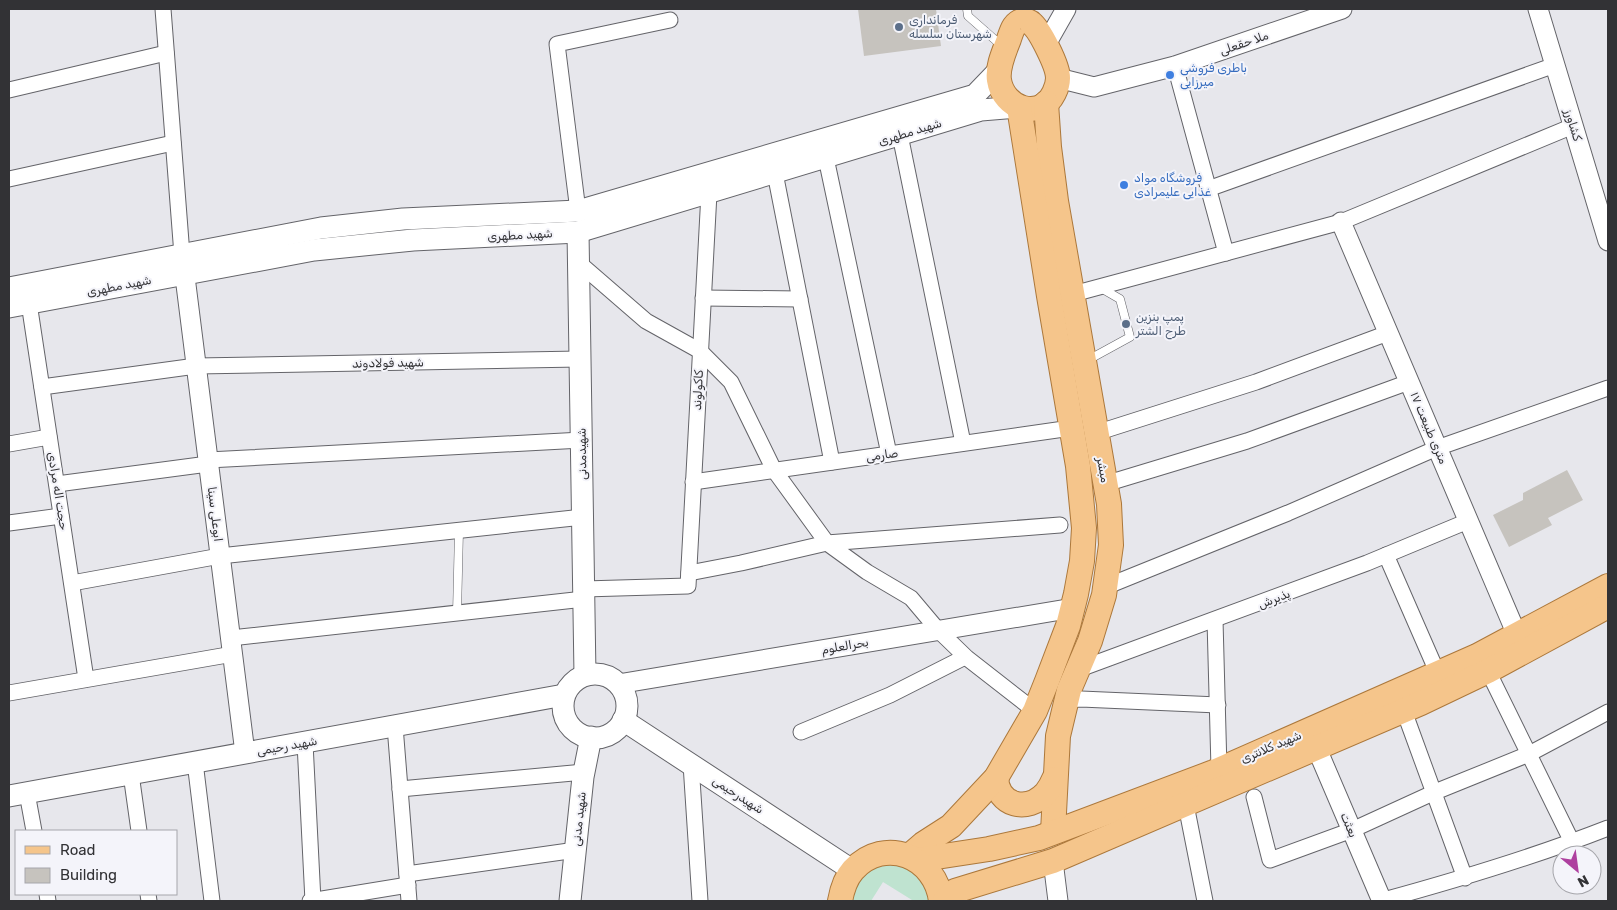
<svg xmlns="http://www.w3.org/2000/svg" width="1617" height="910" viewBox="0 0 1617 910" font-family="Rubik,'Noto Naskh Arabic',sans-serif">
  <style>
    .green { fill: #bfe3d0 }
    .building { fill: #c6c3be }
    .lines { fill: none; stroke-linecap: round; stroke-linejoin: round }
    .service-casing { stroke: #646469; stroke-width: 9 }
    .minor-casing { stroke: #646469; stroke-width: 17 }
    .tertiary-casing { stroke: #646469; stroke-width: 21 }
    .secondary-casing { stroke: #646469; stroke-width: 23 }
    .primary-casing { stroke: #ac783b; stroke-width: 26 }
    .service { stroke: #fff; stroke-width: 8 }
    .minor { stroke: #fff; stroke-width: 15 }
    .tertiary { stroke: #fff; stroke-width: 19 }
    .secondary { stroke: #fff; stroke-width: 21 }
    .primary { stroke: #f5c58b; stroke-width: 24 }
    .service-dot { fill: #5c6f8a; stroke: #f4f4fa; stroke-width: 2 }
    .shop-dot { fill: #3f7fe0; stroke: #f4f4fa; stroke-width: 2 }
    .labels { text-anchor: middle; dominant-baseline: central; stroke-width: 4; stroke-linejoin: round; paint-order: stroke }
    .service-label { font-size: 12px; fill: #4e5e75; stroke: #f4f4fa; text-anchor: start }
    .street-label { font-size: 12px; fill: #323235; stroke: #f4f4fa }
    .shop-label { font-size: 12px; fill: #366cbe; stroke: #f4f4fa; text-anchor: start }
  </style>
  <rect width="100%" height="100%" fill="#e7e7ec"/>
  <path class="green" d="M888,864C917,867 921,876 930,901H911L912,900L883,882L871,901H852C858,878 864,870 888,864Z"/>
  <g class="building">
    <polygon points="858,9 936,9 941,46 864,56"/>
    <polygon points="1567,470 1583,500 1548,518 1552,525 1509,547 1493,515 1523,500 1523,493"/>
  </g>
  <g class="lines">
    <defs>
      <g id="service">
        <polyline points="967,9 968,16 1002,46"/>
        <polyline points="1088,360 1130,337 1120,299 1101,288"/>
        <polyline points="457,613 459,531"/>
      </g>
      <g id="minor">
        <polyline points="163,9 182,255"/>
        <polyline points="1175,66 1226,253"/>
        <polyline points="9,90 166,53"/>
        <polyline points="900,135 963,443"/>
        <polyline points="826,158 889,454"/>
        <polyline points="775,173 832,462"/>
        <polyline points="9,179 173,143"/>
        <polyline points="1208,189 1555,65"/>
        <polyline points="578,211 557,44 670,20"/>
        <polyline points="579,263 646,321 700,351 731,382 774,470 827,543 867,572 911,598 938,630 967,658 1035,711"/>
        <polyline points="1073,294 1341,222 1573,126"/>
        <polyline points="703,298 800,299"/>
        <polyline points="29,303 86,679"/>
        <polyline points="42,387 196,366 580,359"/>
        <polyline points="1096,433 1256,382 1388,333"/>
        <polyline points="9,444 49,437"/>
        <polyline points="208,460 582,440"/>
        <polyline points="693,482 1071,428"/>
        <polyline points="57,484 208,464"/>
        <polyline points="1105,484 1247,441 1409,382"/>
        <polyline points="9,523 61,516"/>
        <polyline points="1386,555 1438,674"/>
        <polyline points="689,573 741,563 827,543 1060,525"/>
        <polyline points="72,583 220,556 583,517"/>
        <polyline points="1105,587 1288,513 1437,448 1608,388"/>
        <polyline points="584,589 688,586 709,193"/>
        <polyline points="1215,620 1219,769"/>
        <polyline points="231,638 584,599"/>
        <polyline points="1077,670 1367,563 1468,521"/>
        <polyline points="1488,671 1572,842"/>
        <polyline points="9,693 233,654"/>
        <polyline points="1066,700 1081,699 1218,705"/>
        <polyline points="1404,711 1465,878"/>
        <polyline points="395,726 409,901"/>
        <polyline points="801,732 890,695 965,657"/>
        <polyline points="305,743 313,901"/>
        <polyline points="195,762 212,901"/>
        <polyline points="691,764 700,901"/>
        <polyline points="131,774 139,831"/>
        <polyline points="400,789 584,772"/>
        <polyline points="27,793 34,831"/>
        <polyline points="1254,797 1270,860 1352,830 1435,792 1529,754 1608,712"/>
        <polyline points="1186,805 1205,901"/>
        <polyline points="407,874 576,850"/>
        <polyline points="47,894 48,901"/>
        <polyline points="148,894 149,901"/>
        <polyline points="310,901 408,885"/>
        <path d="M1380,901C1457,880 1534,857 1608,828"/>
      </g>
      <g id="tertiary">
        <polyline points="1538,9 1608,241"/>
        <polyline points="1045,46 1066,9"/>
        <polyline points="1058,78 1094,87 1175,66 1342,9"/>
        <polyline points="1341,222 1517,635"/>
        <polyline points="183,261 245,753"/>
        <polyline points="618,684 1073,608"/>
        <polyline points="1317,749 1382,901"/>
        <polyline points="1053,861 1058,901"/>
      </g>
      <g id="secondary">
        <polyline points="578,232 585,675"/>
        <polyline points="9,288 321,228 403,219 578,211 975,95 1000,69"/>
        <polyline points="9,307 314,250 413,240 578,232 981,110 1019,107"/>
        <circle cx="595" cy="706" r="32"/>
        <polyline points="623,720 852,870"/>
        <polyline points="9,796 564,695"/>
        <polyline points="570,901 583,777 591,737"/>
      </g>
      <g id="primary">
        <path d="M1024,20C1025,20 1031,22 1031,23C1040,30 1058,66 1058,78C1058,82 1056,89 1054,93C1040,122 1003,108 999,80C997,67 1004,52 1009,39C1012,30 1014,22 1024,20Z"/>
        <polyline points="1046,103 1049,147 1056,201 1109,504 1111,545 1104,595 1090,641 1069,690 1058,736 1053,832"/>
        <path d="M996,778C998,806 1027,813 1046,793C1049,789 1052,784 1054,779"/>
        <polyline points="909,856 923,844 951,826 996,778 1035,711 1047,681 1068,626 1076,594 1082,561 1084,528 1078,466 1049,296 1019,107"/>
        <polyline points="917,860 989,849 1039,838 1214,772 1477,656 1608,586"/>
        <path d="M840,901C842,890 845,879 853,870C885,835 936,857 941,901"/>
        <polyline points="945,901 955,891 1053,861 1421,703 1488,671 1608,606"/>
      </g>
    </defs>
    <use href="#service" class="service-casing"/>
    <use href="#minor" class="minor-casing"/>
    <use href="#tertiary" class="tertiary-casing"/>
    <use href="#secondary" class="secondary-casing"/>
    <use href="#primary" class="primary-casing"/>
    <use href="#service" class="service"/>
    <use href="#minor" class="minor"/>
    <use href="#tertiary" class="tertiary"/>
    <use href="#secondary" class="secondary"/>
    <use href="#primary" class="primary"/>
  </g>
  <g class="service-dot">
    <circle cx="899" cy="27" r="5"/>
    <circle cx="1126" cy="324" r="5"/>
  </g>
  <g class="shop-dot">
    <circle cx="1170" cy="75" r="5"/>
    <circle cx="1124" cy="185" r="5"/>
  </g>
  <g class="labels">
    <g class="service-label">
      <text x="909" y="20">فرمانداری<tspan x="909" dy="14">شهرستان سلسله</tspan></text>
      <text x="1136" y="317">پمپ بنزین<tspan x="1136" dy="14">طرح الشتر</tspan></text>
    </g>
    <g class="street-label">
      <text transform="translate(1244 43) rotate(-19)">ملا حقعلی</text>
      <text transform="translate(1573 125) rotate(73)">کشاورز</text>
      <text transform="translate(910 132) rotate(-17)">شهید مطهری</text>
      <text transform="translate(520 235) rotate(-3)">شهید مطهری</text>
      <text transform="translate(119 286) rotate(-11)">شهید مطهری</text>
      <text transform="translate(388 363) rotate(-1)">شهید فولادوند</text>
      <text transform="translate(698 390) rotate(-87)">کاکولوند</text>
      <text transform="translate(1429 428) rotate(67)">۱۷ متری طبیعت</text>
      <text transform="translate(582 454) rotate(-91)">شهیدمدنی</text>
      <text transform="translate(882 455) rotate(-8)">صارمی</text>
      <text transform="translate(1103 470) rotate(80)">مبشر</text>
      <text transform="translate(58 491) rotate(81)">حجت اله مرادی</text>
      <text transform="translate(215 514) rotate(83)">ابوعلی سینا</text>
      <text transform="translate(1274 599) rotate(-21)">پذیرش</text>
      <text transform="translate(845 646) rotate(-10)">بحرالعلوم</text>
      <text transform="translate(287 746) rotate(-10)">شهید رحیمی</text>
      <text transform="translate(1271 747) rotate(-23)">شهید کلانتری</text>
      <text transform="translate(738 795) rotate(33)">شهیدرحیمی</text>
      <text transform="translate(579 819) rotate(-84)">شهید مدنی</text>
      <text transform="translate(1349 825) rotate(67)">بعثت</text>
    </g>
    <g class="shop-label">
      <text x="1180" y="68">باطری فروشی<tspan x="1180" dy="14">میرزایی</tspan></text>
      <text x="1134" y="178">فروشگاه مواد<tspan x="1134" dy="14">غذایی علیمرادی</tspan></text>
    </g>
  </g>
  <rect width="1617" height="910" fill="none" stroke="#323235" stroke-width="20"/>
  <rect x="15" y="830" width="162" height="65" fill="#f4f4fa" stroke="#a6a6ab"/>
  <rect x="25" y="846" width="25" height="8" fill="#f5c58b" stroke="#a6a6ab"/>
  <text x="60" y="855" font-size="15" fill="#323235">Road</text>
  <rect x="25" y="868" width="25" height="15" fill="#c6c3be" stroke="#a6a6ab"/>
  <text x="60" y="880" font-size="15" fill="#323235">Building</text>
  <g transform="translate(1577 870) rotate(151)"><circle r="24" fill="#f4f4fa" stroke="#a6a6ab"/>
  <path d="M0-4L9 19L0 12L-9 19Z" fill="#ae409f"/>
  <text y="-8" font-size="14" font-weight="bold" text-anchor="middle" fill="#323235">N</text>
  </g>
</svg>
